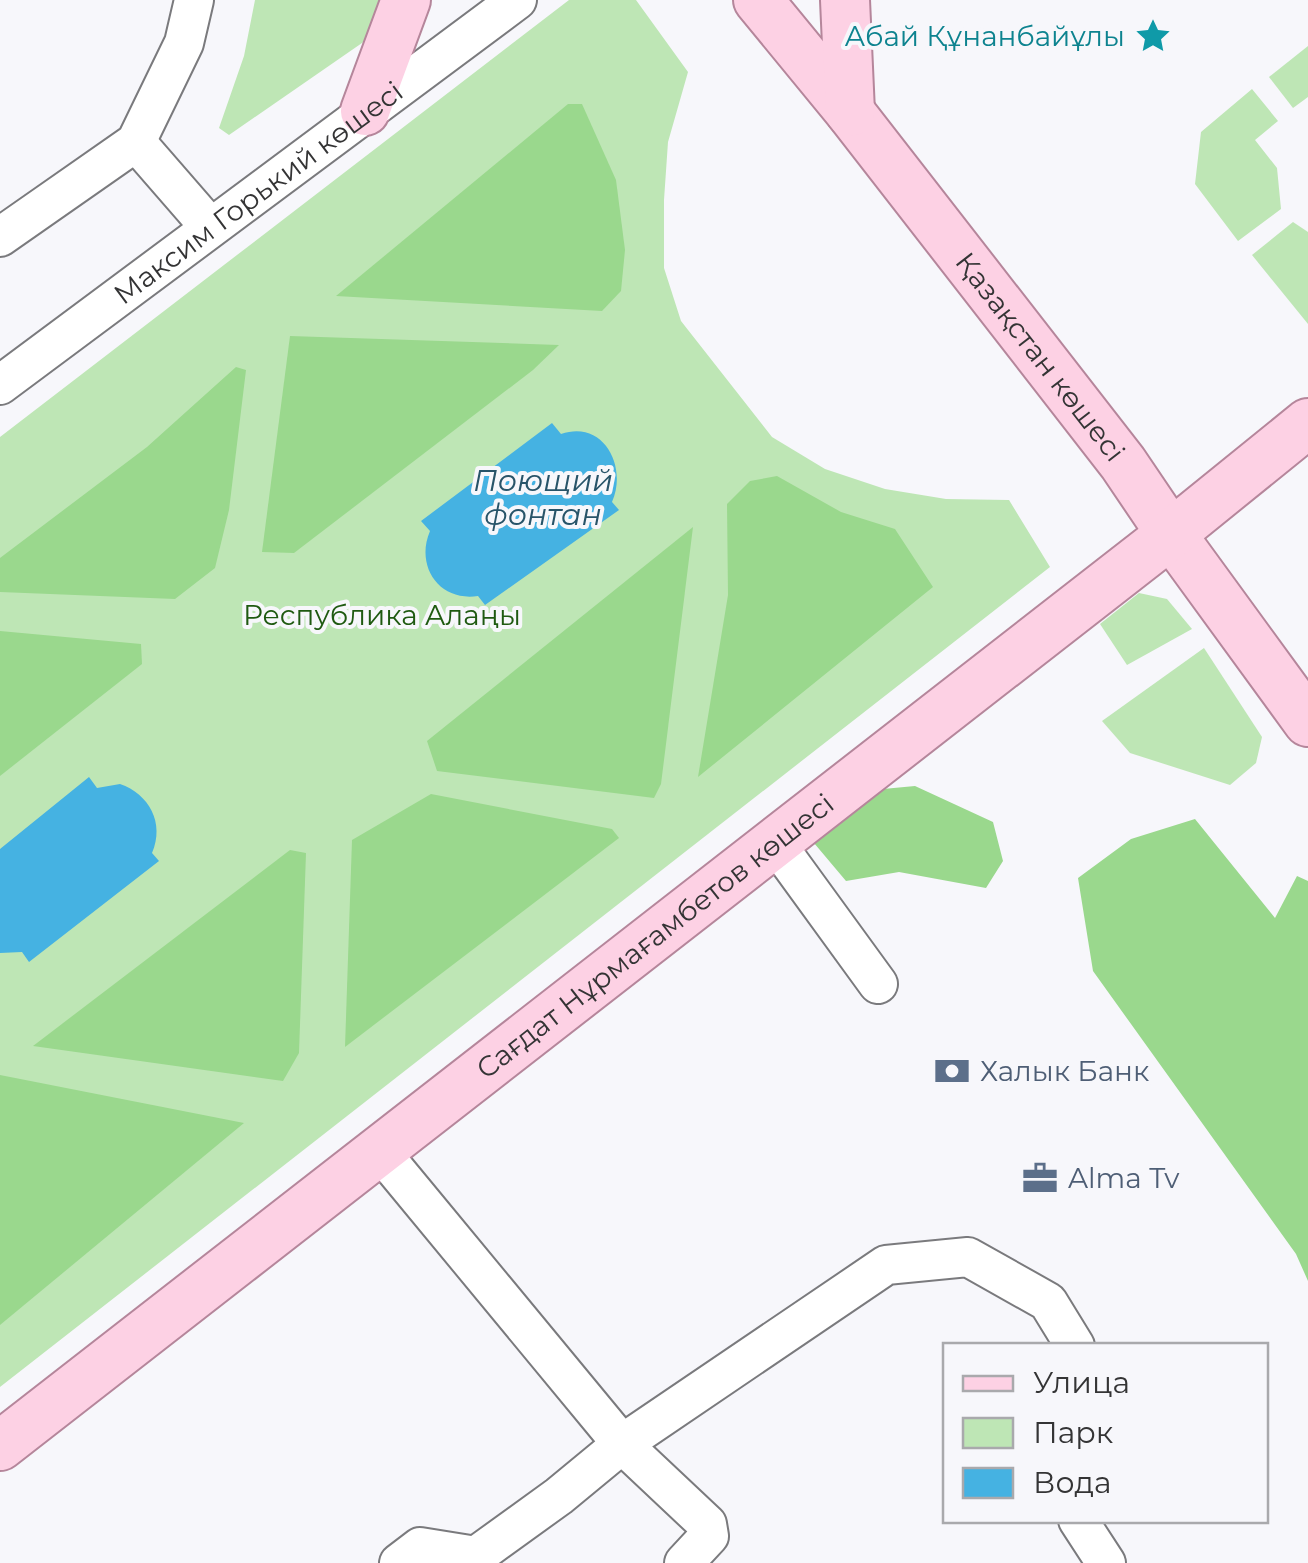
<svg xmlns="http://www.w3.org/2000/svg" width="1308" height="1563" viewBox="0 0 1308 1563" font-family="Montserrat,sans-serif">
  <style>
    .green { fill: #bee6b5 }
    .forest { fill: #9ad88d }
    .water { fill: #45b2e2 }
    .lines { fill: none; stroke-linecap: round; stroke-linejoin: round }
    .minor-casing { stroke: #7a7a7d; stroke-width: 42 }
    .major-casing { stroke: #b5869b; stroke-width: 52 }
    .minor { stroke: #fff; stroke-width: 38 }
    .major { stroke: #fdd1e4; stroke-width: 48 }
    .labels { text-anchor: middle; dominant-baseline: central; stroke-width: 8; stroke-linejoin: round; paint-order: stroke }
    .culture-label { font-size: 28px; fill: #0d838f; stroke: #f7f7fb; text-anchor: end }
    .street-label { font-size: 28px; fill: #343435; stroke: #f7f7fb }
    .park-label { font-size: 28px; fill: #1f5a11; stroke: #f7f7fb }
    .service-label { font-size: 28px; fill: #4e5e75; stroke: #f7f7fb; text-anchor: start }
    .water-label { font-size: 30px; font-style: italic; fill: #285469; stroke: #f7f7fb }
  </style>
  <rect width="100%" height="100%" fill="#f7f7fb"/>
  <g class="green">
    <polygon points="255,0 391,0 383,24 362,43 229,135 219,128 244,56"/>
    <polygon points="569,0 636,0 688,72 668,142 664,200 664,268 681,321 772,437 825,469 885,489 946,499 1009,500 1050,567 0,1387 0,437"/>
    <polygon points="1308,46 1308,97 1293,108 1269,77"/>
    <polygon points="1252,89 1278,121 1255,140 1277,168 1281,209 1238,241 1195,184 1201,132"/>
    <polygon points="1293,222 1308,232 1308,324 1252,255"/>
    <polygon points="1139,593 1167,599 1192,629 1127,665 1100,624"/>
    <polygon points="1204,648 1262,737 1256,763 1230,785 1130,753 1102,721"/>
  </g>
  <g class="forest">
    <polygon points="568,104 582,104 616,180 625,250 621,291 602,311 336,296"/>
    <polygon points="290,336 559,345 533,370 294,553 262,552"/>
    <polygon points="236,367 246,370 229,510 215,568 175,599 0,592 0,558 147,447"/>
    <polygon points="777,476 841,512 895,529 933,587 698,777 728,595 727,504 750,481"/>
    <polygon points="693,527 661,784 654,798 437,771 427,741"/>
    <polygon points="0,631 141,644 142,664 0,776"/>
    <polygon points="915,786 993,822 1003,861 986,888 899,872 846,881 814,843 883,789"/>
    <polygon points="431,794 612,829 619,838 345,1047 352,840"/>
    <polygon points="1195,819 1275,918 1297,876 1308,881 1308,1281 1296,1254 1093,971 1078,878 1131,839"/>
    <polygon points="290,850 306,853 299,1053 283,1081 33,1046"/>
    <polygon points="0,1075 244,1123 0,1325"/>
  </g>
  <g class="water">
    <path d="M552,423L561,434C603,419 628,466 612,502L619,510L485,605L478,596C439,602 415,566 430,531L421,521Z"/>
    <path d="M89,777L97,788L120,784C149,794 165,823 152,853L159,861L29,962L22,952L0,953V849Z"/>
  </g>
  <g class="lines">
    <defs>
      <g id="minor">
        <polyline points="136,142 209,226"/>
        <polyline points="0,237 136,142 184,43 194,0"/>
        <path id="s1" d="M0,385L517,0"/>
        <polyline points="774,841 878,984"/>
        <polyline points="379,1150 622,1444 707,1524 709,1536 684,1563"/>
        <polyline points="1078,1520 1106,1563"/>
        <polyline points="399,1563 420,1547 476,1556 559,1496 622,1444 886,1265 968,1257 1048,1302 1075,1346"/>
      </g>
      <g id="major">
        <path id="s2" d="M758,0L850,112L1123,463L1171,534L1308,722"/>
        <polyline points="845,0 850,112"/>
        <polyline points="365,111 406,0"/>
        <path id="s3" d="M0,1446L1171,534L1308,423"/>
      </g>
    </defs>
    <use href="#minor" class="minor-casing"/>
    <use href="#major" class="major-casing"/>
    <use href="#minor" class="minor"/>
    <use href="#major" class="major"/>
  </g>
  <defs>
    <symbol id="sight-bare" viewBox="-9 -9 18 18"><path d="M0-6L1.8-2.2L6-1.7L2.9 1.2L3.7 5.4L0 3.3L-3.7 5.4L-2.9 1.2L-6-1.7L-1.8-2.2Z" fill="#0f9aa8" stroke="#f7f7fb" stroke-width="2.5" paint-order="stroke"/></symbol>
    <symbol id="bank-bare" viewBox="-9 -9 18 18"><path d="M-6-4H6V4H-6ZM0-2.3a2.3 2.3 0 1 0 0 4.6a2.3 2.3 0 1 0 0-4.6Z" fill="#5c6f8a" stroke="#f7f7fb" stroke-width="2.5" paint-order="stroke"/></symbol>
    <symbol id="office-bare" viewBox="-9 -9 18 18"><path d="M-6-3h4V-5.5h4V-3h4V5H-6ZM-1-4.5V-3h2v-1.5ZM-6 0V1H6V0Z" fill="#5c6f8a" stroke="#f7f7fb" stroke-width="2.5" paint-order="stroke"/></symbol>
  </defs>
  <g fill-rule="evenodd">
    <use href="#sight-bare" x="1128" y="11" width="50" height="50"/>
    <use href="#bank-bare" x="927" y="1046" width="50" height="50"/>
    <use href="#office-bare" x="1015" y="1153" width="50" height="50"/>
  </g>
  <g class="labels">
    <g class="culture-label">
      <text x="1125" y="36">Абай Құнанбайұлы</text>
    </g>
    <g class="street-label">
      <text stroke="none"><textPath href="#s1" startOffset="322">Максим Горький көшесі</textPath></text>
      <text stroke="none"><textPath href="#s2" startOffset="455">Қазақстан көшесі</textPath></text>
      <text stroke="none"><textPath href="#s3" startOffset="830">Сағдат Нұрмағамбетов көшесі</textPath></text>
    </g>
    <g class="park-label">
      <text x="382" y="615">Республика Алаңы</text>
    </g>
    <g class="service-label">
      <text x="980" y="1071">Халык Банк</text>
      <text x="1068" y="1178">Alma Tv</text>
    </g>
    <g class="water-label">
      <text x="543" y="480">Поющий<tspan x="543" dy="34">фонтан</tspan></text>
    </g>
  </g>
  <rect x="943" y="1343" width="325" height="180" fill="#f7f7fb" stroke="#a9a9ac" stroke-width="2.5"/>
  <rect x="963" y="1376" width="50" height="15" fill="#fdd1e4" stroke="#a9a9ac" stroke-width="2.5"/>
  <text x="1033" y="1393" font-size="30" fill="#343435">Улица</text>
  <rect x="963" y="1418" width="50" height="30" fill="#bee6b5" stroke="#a9a9ac" stroke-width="2.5"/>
  <text x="1033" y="1443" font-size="30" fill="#343435">Парк</text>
  <rect x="963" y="1468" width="50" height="30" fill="#45b2e2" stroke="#a9a9ac" stroke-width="2.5"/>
  <text x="1033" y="1493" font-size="30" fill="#343435">Вода</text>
</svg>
